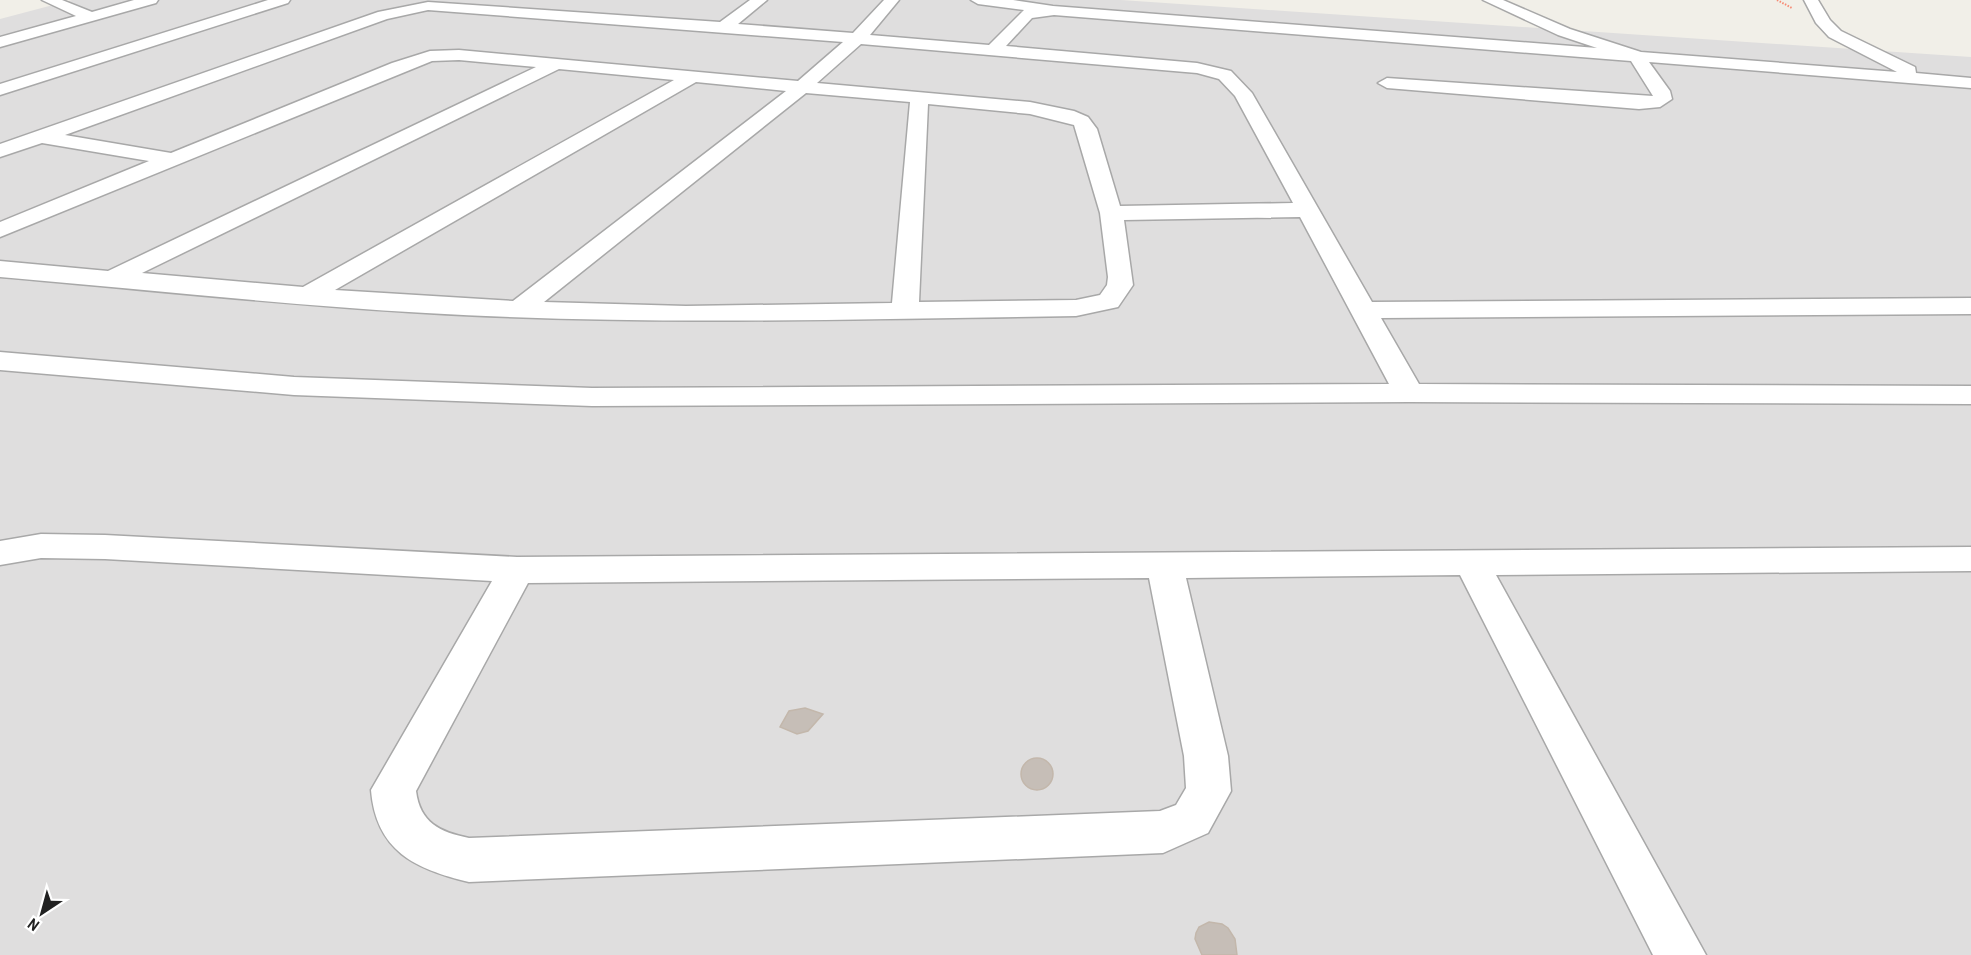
<svg xmlns="http://www.w3.org/2000/svg" width="1971" height="955" viewBox="0 0 1971 955" font-family="'Archivo Narrow',sans-serif">
  <style>
    .residential { fill: #dfdede }
    .building { fill: #c6beb7; stroke: #c3b7ab; stroke-width: 1.5 }
    .lines { fill: none; stroke-linecap: round; stroke-linejoin: round }
    .minor-casing { stroke: #a8a8a8; stroke-width: 3 }
    .path { stroke: #f78a73; stroke-width: 2; stroke-dasharray: 1.5 1.5; stroke-linecap: butt }
    .minor { fill: #fff; fill-rule: evenodd }
  </style>
  <rect width="100%" height="100%" fill="#f1efe8"/>
  <polygon class="residential" points="72,0 1121,0 1971,57 1971,955 0,955 0,19"/>
  <g class="building">
    <polygon points="805,708 823,714 808,731 797,734 780,727 789,711"/>
    <circle cx="1037" cy="774" r="16"/>
    <polygon points="1209,922 1222,924 1228,928 1235,939 1237,955 1202,955 1195,939 1196,933 1199,927"/>
  </g>
  <g class="lines">
    <defs>
      <g id="minor">
        <polygon points="42,0 62,0 92,12 134,0 158,0 156,3 0,47 0,37 76,16"/>
        <polygon points="268,0 290,0 288,3 0,95 0,84"/>
        <path d="M750,0H767L738,24L853,33L884,0H899L870,35L989,45L1024,10L978,4L971,0H1013L1053,6L1597,48L1558,35L1483,0H1503L1570,29L1641,52L1897,72L1829,37L1816,23L1804,0H1818L1830,20L1841,31L1915,67L1916,73L1971,78V88L1649,62L1670,91L1672,99L1660,107L1639,109L1387,88L1378,83L1387,78L1653,96L1631,61L1054,15L1032,18L1006,46L1197,63L1231,71L1252,93L1372,302L1971,298V314L1381,318L1419,384L1971,386V404L1409,402L592,406L294,395L0,370V352L294,377L592,388L1389,384L1300,217L1124,220L1133,285L1118,307L1076,316C860,319 643,326 426,313C284,305 142,289 0,277V261L108,271L536,67L459,60L432,61L0,237V222L149,161L42,143L0,157V144L378,12L428,2L720,22ZM428,10L843,42L798,81L459,50L430,51L392,63L171,153L65,135L387,19ZM861,44L1197,73L1219,79L1235,96L1293,203L1120,206L1097,129L1088,117L1074,111L1030,102L817,83ZM559,69L674,80L303,287L142,273ZM696,82L786,91L513,301L335,290ZM806,93L910,102L892,303L686,306L544,302ZM928,104L1030,114L1074,125L1100,213L1108,277L1107,285L1100,295L1076,300L919,302Z"/>
        <path d="M41,534L105,535L517,557L1971,547V571L1496,575L1706,955H1653L1460,575L1186,578L1228,756L1231,791L1208,833L1163,853L469,882C415,869 376,851 371,790L492,581L105,559L41,558L0,565V541ZM1149,578L1184,756L1186,788L1176,805L1160,811L469,838C440,832 420,823 416,791L528,583Z"/>
      </g>
    </defs>
    <use href="#minor" class="minor-casing"/>
    <polyline class="path" points="1777,0 1792,8"/>
    <use href="#minor" class="minor"/>
  </g>
  <g transform="translate(42 913) rotate(216)" stroke="#ffffff" stroke-width="4.5" paint-order="stroke">
  <path d="M0-4.5L10 22L0 15L-10 22Z" fill="#212121"/>
  <text y="-9" font-size="16" font-weight="bold" text-anchor="middle" fill="#212121">N</text>
  </g>
</svg>
